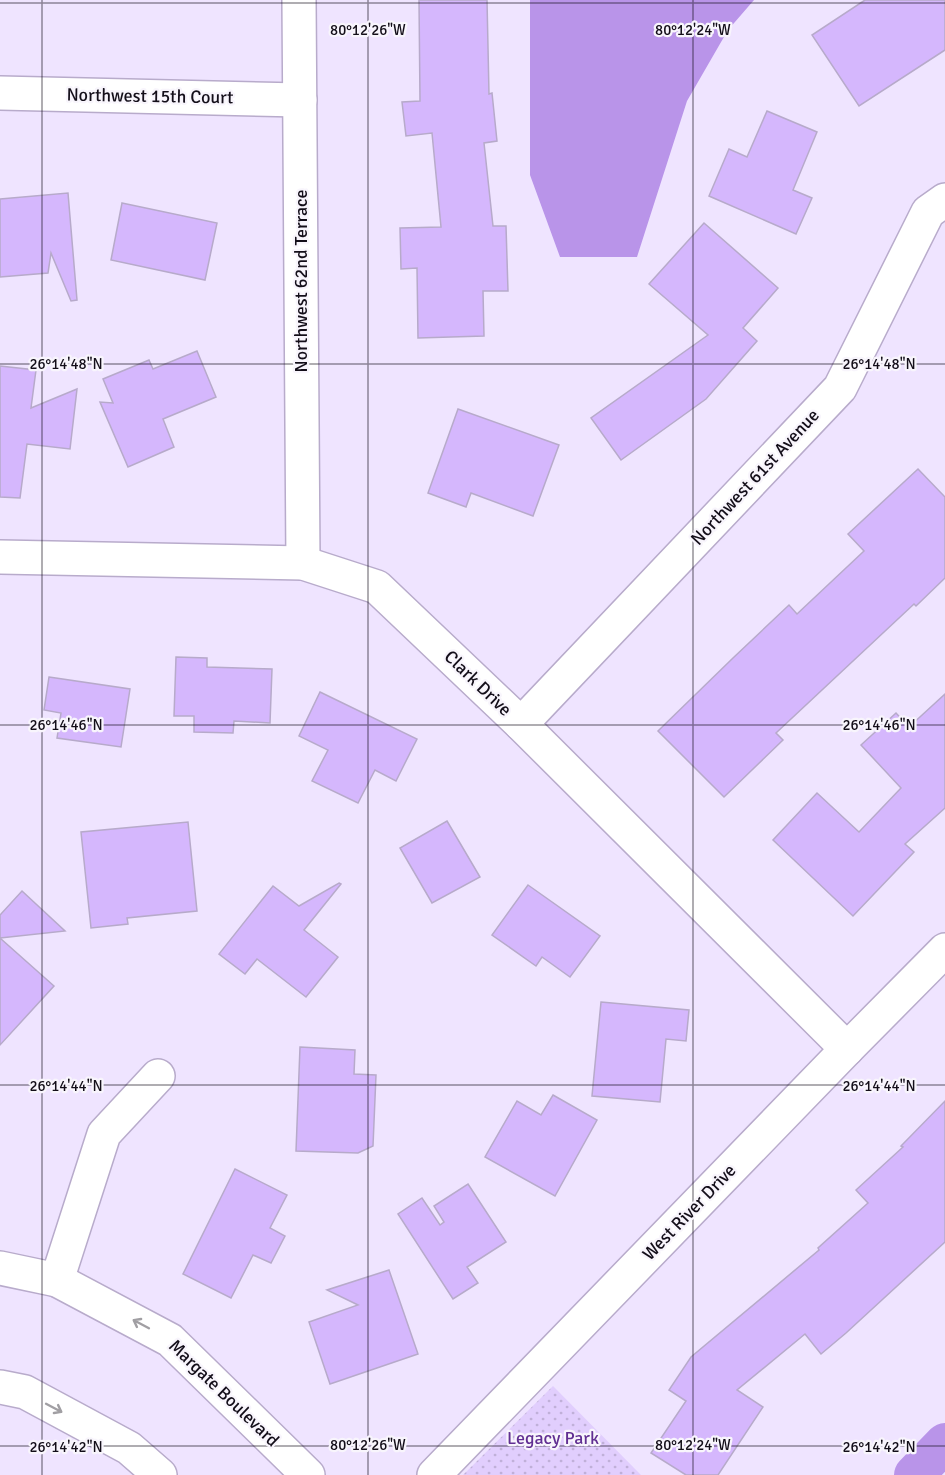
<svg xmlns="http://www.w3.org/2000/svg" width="945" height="1475" viewBox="0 0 945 1475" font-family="Signika,sans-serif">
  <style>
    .grass { fill: url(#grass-dots) }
    .water { fill: #b994e9 }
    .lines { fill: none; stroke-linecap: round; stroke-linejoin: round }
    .canal { stroke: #b994e9; stroke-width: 40 }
    .building { fill: #d5b7fd; stroke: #b7aaca; stroke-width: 1.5 }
    .minor-casing { stroke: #b8abcb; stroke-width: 36 }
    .tertiary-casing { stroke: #b8abcb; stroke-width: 36 }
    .minor { stroke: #fff; stroke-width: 33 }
    .tertiary { stroke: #fff; stroke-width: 33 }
    .oneway { stroke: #a19fa3 }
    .ticks { fill: none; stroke: #130e19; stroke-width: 1.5; stroke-opacity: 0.45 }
    .labels { text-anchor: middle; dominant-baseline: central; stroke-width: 4.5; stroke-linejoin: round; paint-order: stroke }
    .street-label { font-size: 18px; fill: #130e19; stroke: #f8f5fc }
    .park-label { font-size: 18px; fill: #612f92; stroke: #f8f5fc }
    .ticks-label { font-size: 15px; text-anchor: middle; fill: #130e19; stroke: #f8f5fc; stroke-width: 4.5; stroke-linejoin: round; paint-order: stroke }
  </style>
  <defs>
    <pattern id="grass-dots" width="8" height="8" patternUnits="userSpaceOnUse" patternTransform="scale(1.5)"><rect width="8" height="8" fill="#e1cefd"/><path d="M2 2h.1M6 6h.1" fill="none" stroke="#c0b0d8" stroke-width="1.8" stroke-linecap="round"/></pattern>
  </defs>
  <rect width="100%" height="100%" fill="#efe4ff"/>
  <polygon class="grass" points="553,1386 641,1475 463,1475"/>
  <polygon class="water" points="530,0 754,0 728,30 687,101 637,257 560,257 530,175"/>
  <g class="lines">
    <polyline class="canal" points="914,1475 945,1443"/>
  </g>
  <g class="building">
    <polygon points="419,0 487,0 489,94 492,93 497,141 484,143 493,226 506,226 508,291 483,291 484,336 418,338 417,268 401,269 400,228 441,227 432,133 406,136 402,102 420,101"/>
    <polygon points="865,0 945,0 945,50 859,106 812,35"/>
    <polygon points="767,111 817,132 793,190 812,198 796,234 709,196 729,149 747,157"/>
    <polygon points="68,193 77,300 71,301 51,253 48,273 0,277 0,199"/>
    <polygon points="122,203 217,223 205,280 111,260"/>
    <polygon points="704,223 778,288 743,328 757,341 706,399 621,460 591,418 708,335 649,284"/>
    <polygon points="197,351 216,397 163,419 174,447 128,467 100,402 113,403 103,379 149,360 153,369"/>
    <polygon points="0,366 36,370 31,408 77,389 70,449 27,444 20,498 0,497"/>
    <polygon points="458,409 559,445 533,516 471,493 466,507 428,493"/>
    <polygon points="918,469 945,497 945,578 916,606 914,604 776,733 783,740 724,797 658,731 733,658 789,605 797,614 864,551 848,534"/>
    <polygon points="176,657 207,658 207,667 272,669 270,723 234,721 233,733 194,732 194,716 174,716"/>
    <polygon points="49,677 130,689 121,747 57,738 61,713 44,710"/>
    <polygon points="320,692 417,739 396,781 375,770 358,803 312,781 328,750 299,736"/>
    <polygon points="945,694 945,808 905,844 914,852 853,916 773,840 817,793 859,832 901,788 861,745 896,713 909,727"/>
    <polygon points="447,821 480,877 432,903 400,848"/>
    <polygon points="188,822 197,911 127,918 128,924 91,928 81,832"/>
    <polygon points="339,883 341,884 304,930 338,957 306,997 257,959 245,974 219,954 273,886 299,906"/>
    <polygon points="528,885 600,936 570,977 542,957 536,966 492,935"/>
    <polygon points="22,891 65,931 0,938 54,986 0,1045 0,915"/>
    <polygon points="601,1002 689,1010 686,1041 666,1039 660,1102 592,1096"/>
    <polygon points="300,1047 355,1050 354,1074 376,1075 373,1146 358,1153 296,1151"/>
    <polygon points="553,1095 597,1120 555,1196 485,1157 517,1101 541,1115"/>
    <polygon points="945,1101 945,1242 846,1333 821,1354 805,1334 737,1390 763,1407 718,1475 686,1475 651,1453 686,1401 669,1390 691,1357 819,1250 818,1248 868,1203 856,1190 903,1147 901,1146"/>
    <polygon points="235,1169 287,1195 270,1228 285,1236 271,1263 253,1255 231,1298 183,1274"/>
    <polygon points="468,1184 506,1242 467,1267 478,1283 453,1299 398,1214 422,1198 440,1225 444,1222 434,1206"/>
    <polygon points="389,1270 418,1354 330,1384 309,1322 358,1305 327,1290"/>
  </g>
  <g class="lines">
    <defs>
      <g id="minor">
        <polyline points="299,0 303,563"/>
        <polyline points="0,93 300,100"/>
        <polyline points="0,557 303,563 377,587 521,724 847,1049"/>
        <polyline points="521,724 840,388 928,212 945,200"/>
        <polyline points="57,1280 104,1134 158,1076"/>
        <polyline points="434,1475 847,1049 945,950"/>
      </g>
      <g id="tertiary">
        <polyline points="0,1268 57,1280 170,1340 308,1475"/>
        <polyline points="0,1387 25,1392 129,1448 160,1475"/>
      </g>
    </defs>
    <use href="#minor" class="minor-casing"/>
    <use href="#tertiary" class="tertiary-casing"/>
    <use href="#minor" class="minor"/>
    <use href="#tertiary" class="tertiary"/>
  </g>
  <defs><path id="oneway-shaft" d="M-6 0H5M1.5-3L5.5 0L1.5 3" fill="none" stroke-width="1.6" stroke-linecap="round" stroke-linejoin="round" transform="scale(1.5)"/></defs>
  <g class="oneway">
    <use href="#oneway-shaft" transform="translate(141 1324) rotate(-152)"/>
    <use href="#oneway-shaft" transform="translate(54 1408) rotate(28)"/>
  </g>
  <path class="ticks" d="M42,0V1475M368,0V1475M693,0V1475M0,3H945M0,364H945M0,725H945M0,1085H945M0,1446H945"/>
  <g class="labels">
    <g class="street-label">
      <text transform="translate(150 96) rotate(1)">Northwest 15th Court</text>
      <text transform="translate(301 281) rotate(-90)">Northwest 62nd Terrace</text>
      <text transform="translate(755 477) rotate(-47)">Northwest 61st Avenue</text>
      <text transform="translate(478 683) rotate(44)">Clark Drive</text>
      <text transform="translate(689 1212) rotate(-46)">West River Drive</text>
      <text transform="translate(224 1393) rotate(44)">Margate Boulevard</text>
    </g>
    <g class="park-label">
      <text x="553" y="1438">Legacy Park</text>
    </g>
  </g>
  <g class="ticks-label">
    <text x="368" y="35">80°12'26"W</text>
    <text x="693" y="35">80°12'24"W</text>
    <text x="66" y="369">26°14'48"N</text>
    <text x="879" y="369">26°14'48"N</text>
    <text x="66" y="730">26°14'46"N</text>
    <text x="879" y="730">26°14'46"N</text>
    <text x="66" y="1091">26°14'44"N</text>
    <text x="879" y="1091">26°14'44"N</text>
    <text x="368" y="1450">80°12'26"W</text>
    <text x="693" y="1450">80°12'24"W</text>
    <text x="66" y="1452">26°14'42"N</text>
    <text x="879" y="1452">26°14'42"N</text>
  </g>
</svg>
